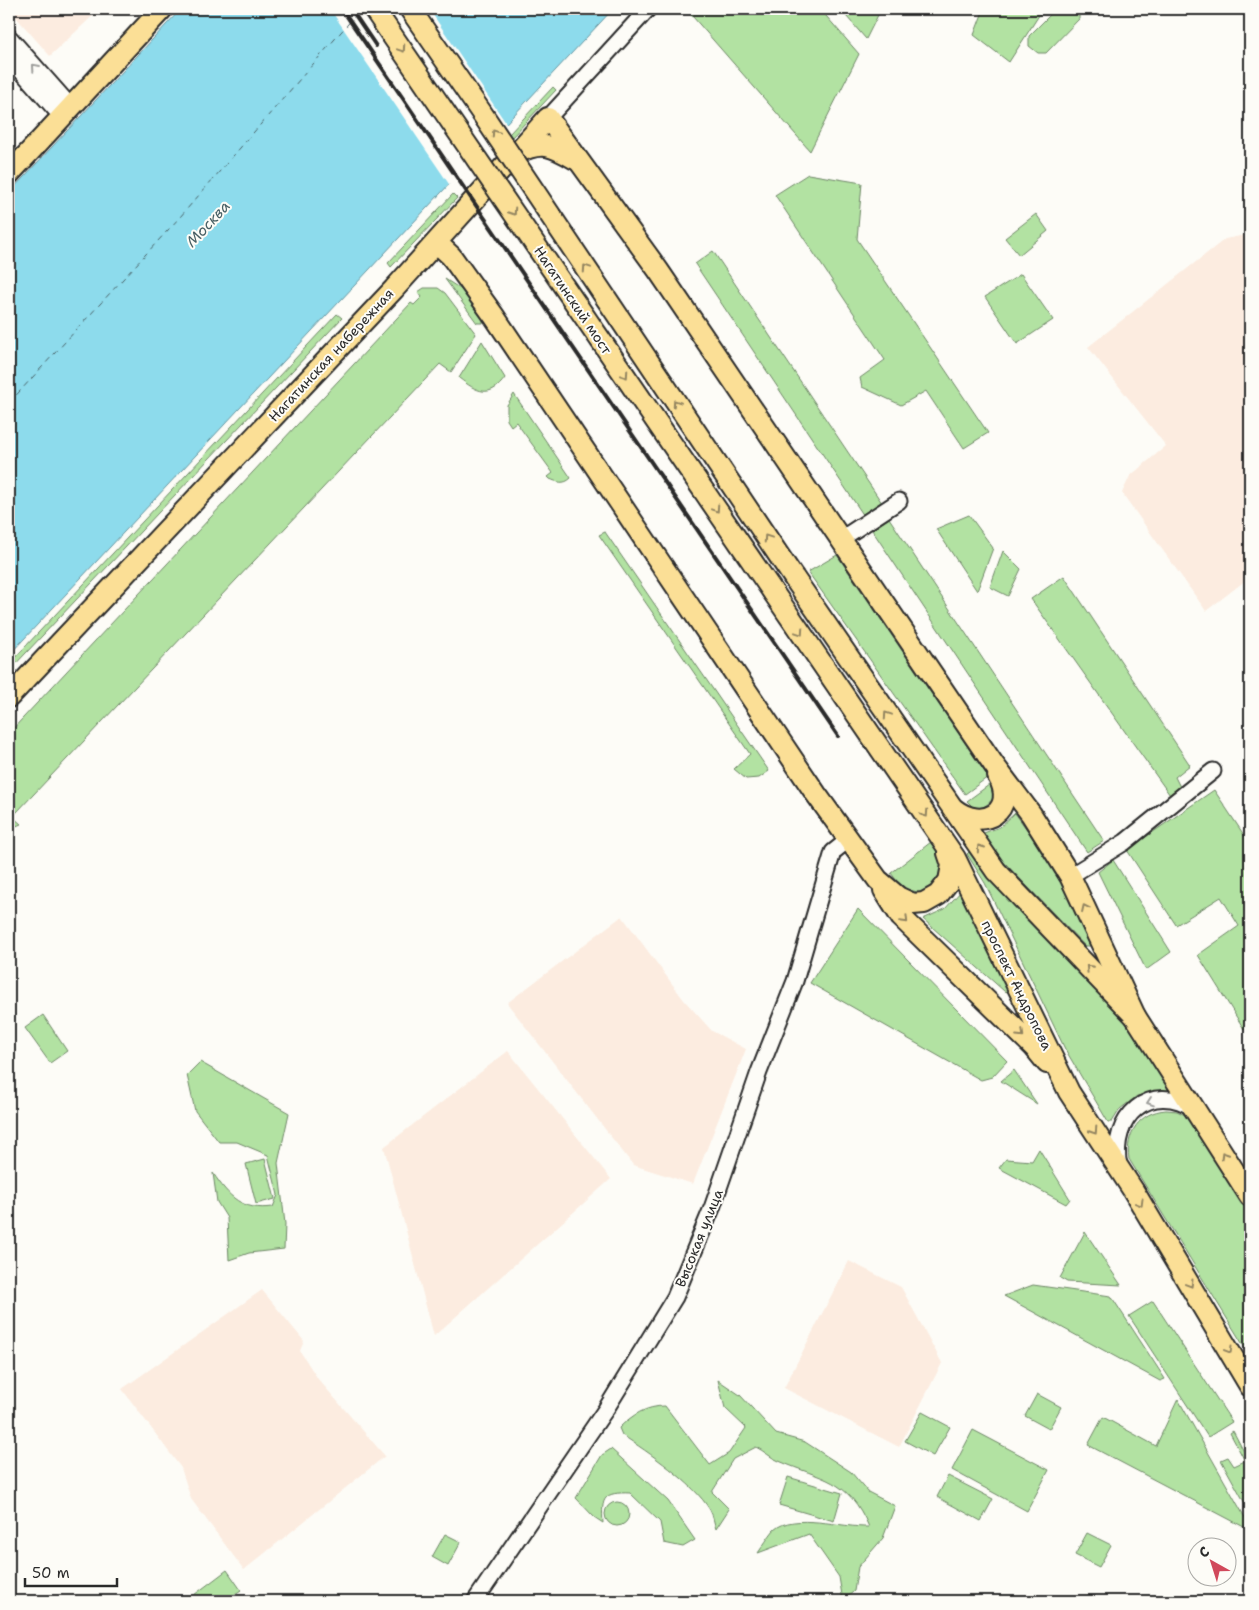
<svg xmlns="http://www.w3.org/2000/svg" width="1259" height="1610" viewBox="0 0 1259 1610" font-family="'Shantell Sans',sans-serif">
  <style>
    .built { fill: #fcece0 }
    .green { fill: #b2e2a2; stroke: #6e8666 }
    .water { fill: #8ddbec; stroke: #66959f }
    .pier { fill: #fdfcf7 }
    .lines { fill: none; stroke-linecap: round; stroke-linejoin: round }
    .ferry { stroke: #486065; stroke-width: 1; stroke-dasharray: 6 5; stroke-linecap: butt }
    .minor-casing { stroke: #2b2b2b; stroke-width: 19 }
    .major-casing { stroke: #2b2b2b; stroke-width: 24 }
    .minor { stroke: #fdfcf7; stroke-width: 15 }
    .major { stroke: #fbdf96; stroke-width: 20 }
    .rail { stroke: #2b2b2b; stroke-width: 4 }
    .major-bridge-casing { stroke: #2b2b2b; stroke-width: 24; stroke-linecap: butt }
    .major-bridge { stroke: #fbdf96; stroke-width: 20 }
    .oneway { stroke: #938560 }
    .oneway2 { stroke: #9e9e9b }
    .labels { text-anchor: middle; dominant-baseline: central; stroke-width: 4; stroke-linejoin: round; paint-order: stroke }
    .street-label { font-size: 14px; fill: #2b2b2b; stroke: #fdfcf7 }
    .water-label { font-size: 15px; font-style: italic; fill: #486065; stroke: #fdfcf7 }
  </style>
  <rect width="100%" height="100%" fill="#fdfcf7"/>
  <filter id="ink" filterUnits="userSpaceOnUse"><feTurbulence type="fractalNoise" baseFrequency=".02" numOctaves="2"/><feDisplacementMap in="SourceGraphic" scale="10" xChannelSelector="R" yChannelSelector="G"/><feConvolveMatrix kernelMatrix="1 2 1 2 8 2 1 2 1" color-interpolation-filters="sRGB"/></filter>
  <g filter="url(#ink)">
    <g class="built">
      <polygon points="9,9 100,9 50,56"/>
      <polygon points="1250,234 1250,577 1206,611 1122,493 1130,476 1166,446 1088,347 1225,239"/>
      <polygon points="622,916 684,1000 712,1031 746,1049 693,1184 633,1165 507,1003"/>
      <polygon points="508,1051 611,1179 434,1336 384,1147"/>
      <polygon points="849,1261 901,1287 942,1363 899,1447 784,1388"/>
      <polygon points="262,1290 304,1341 300,1351 318,1379 385,1456 244,1570 191,1499 181,1468 122,1389"/>
    </g>
    <g class="green">
      <polygon points="686,9 820,9 859,54 810,151"/>
      <polygon points="840,9 881,9 866,39"/>
      <polygon points="984,9 1043,9 1009,62 974,35"/>
      <polygon points="1056,9 1076,9 1079,11 1079,19 1046,53 1038,53 1029,46 1029,36"/>
      <polygon points="553,87 556,90 512,137 509,134"/>
      <polygon points="808,174 862,183 857,239 988,433 964,448 926,391 901,405 862,387 860,378 885,360 775,195"/>
      <polygon points="453,194 457,198 391,267 388,263"/>
      <polygon points="1036,214 1048,231 1019,255 1005,238"/>
      <polygon points="713,251 882,503 864,516 695,264"/>
      <polygon points="1021,274 1053,320 1017,344 985,297"/>
      <polygon points="445,279 462,290 483,318 483,323 477,323"/>
      <polygon points="424,288 438,288 445,293 476,334 451,372 440,364 16,813 13,817 21,824 9,829 9,733 411,303 414,305 422,297 418,292"/>
      <polygon points="337,314 342,318 9,671 9,664"/>
      <path d="M482,341L505,378C490,399 477,392 459,378Z"/>
      <path d="M514,394L571,478C564,485 557,482 550,479L548,477L553,473L516,422L511,426L507,420V405Z"/>
      <polygon points="969,515 993,548 977,591 936,529"/>
      <polygon points="889,518 1104,841 1087,852 872,530"/>
      <polygon points="605,532 769,771 759,778 746,779 734,769 750,754 599,535"/>
      <polygon points="1003,551 1021,569 1008,596 990,587"/>
      <polygon points="837,555 988,777 965,794 808,572"/>
      <polygon points="1064,576 1190,765 1175,777 1182,791 1172,798 1031,599"/>
      <path d="M993,782C998,794 992,803 981,808H974L967,801Z"/>
      <polygon points="1214,790 1250,844 1250,1026 1244,1029 1198,955 1239,926 1221,897 1176,925 1127,850"/>
      <polygon points="1015,813 1044,853 1093,941 1092,946 1085,946 997,855 981,834 1000,827"/>
      <path d="M931,842C947,866 949,878 921,893L902,888L891,873Z"/>
      <polygon points="970,851 986,872 1127,1024 1141,1040 1169,1090 1137,1096 1120,1109 1112,1122 1108,1122 1065,1049 985,883 967,854"/>
      <polygon points="1113,860 1171,952 1146,970 1098,872"/>
      <polygon points="961,891 1010,990 1008,992 1004,991 923,919 945,909"/>
      <polygon points="858,909 1007,1061 992,1077 981,1080 810,983"/>
      <polygon points="43,1015 67,1051 50,1063 25,1028"/>
      <path d="M200,1062L289,1113L278,1163L285,1224L284,1249L249,1253L229,1260L227,1218L217,1202L213,1173C229,1197 242,1211 273,1207L278,1195L268,1155L237,1142H219L195,1111L187,1075Z"/>
      <polygon points="1014,1070 1037,1104 1001,1081"/>
      <path d="M1166,1110L1177,1111L1189,1117L1250,1215V1356L1129,1159C1125,1134 1139,1112 1166,1110Z"/>
      <polygon points="1039,1149 1070,1199 1066,1204 999,1168 1006,1159 1032,1161"/>
      <polygon points="265,1159 275,1199 256,1204 246,1164"/>
      <polygon points="1085,1232 1121,1285 1067,1282 1060,1278"/>
      <polygon points="1033,1285 1111,1296 1165,1379 1160,1381 1004,1296"/>
      <polygon points="1153,1301 1232,1422 1208,1437 1129,1316"/>
      <path d="M718,1380L740,1395L776,1434L805,1442L851,1472L868,1492L895,1506L883,1538L858,1567L854,1591L843,1601L839,1577L809,1534L758,1553C763,1546 768,1537 774,1530C793,1512 843,1528 869,1527C848,1478 823,1480 779,1461C771,1458 764,1451 756,1447L733,1459L712,1492L729,1509L716,1529C714,1523 713,1515 710,1510C694,1483 648,1452 622,1435L619,1428C632,1415 646,1406 665,1406L710,1465L729,1453L746,1428L725,1408Z"/>
      <polygon points="1037,1394 1061,1407 1049,1429 1025,1416"/>
      <polygon points="1178,1399 1247,1521 1244,1527 1088,1445 1103,1417 1156,1446"/>
      <polygon points="922,1412 950,1427 933,1456 905,1441"/>
      <polygon points="973,1430 1049,1470 1027,1511 952,1470"/>
      <polygon points="1233,1431 1250,1463 1250,1512 1221,1460 1228,1457 1234,1466 1245,1461 1230,1433"/>
      <path d="M611,1449L668,1501L695,1540L683,1547L664,1543L660,1522L630,1493C604,1492 601,1497 603,1523L594,1517L576,1498L602,1455Z"/>
      <polygon points="948,1476 993,1499 981,1521 937,1497"/>
      <polygon points="788,1477 842,1493 834,1521 779,1505"/>
      <circle cx="617" cy="1514" r="12"/>
      <polygon points="1087,1533 1111,1545 1099,1567 1075,1555"/>
      <polygon points="445,1534 461,1542 448,1566 432,1557"/>
      <polygon points="227,1570 241,1590 225,1601 186,1601"/>
    </g>
    <polygon class="water" points="181,9 613,9 9,655 9,193"/>
    <polygon class="pier" points="330,9 429,9 508,126 451,187"/>
    <g class="lines">
      <polyline class="ferry" points="9,403 180,217 361,9"/>
      <defs>
        <g id="minor">
          <polyline points="9,37 71,107"/>
          <polyline points="9,57 62,117"/>
          <polyline points="548,118 648,9"/>
          <polyline points="841,539 899,501"/>
          <polyline points="1070,876 1125,842 1213,771"/>
          <path d="M1119,1166C1109,1118 1150,1079 1195,1109"/>
          <polyline points="475,1601 606,1409 675,1297 712,1208 759,1072 795,981 833,852 848,840"/>
        </g>
        <g id="major">
          <path d="M517,153C542,140 553,146 575,159"/>
          <polyline points="9,174 162,9"/>
          <polyline points="437,243 451,256 494,316 816,794 878,880 898,897 913,904 924,903 938,895 949,881 952,865 948,853"/>
          <polyline points="794,578 996,871 1135,1016 1250,1196"/>
          <polyline points="773,592 955,858 1069,1092 1133,1190 1250,1386"/>
          <polyline points="9,697 394,289 548,118 658,270 994,765 1031,814 1070,876 1135,1016"/>
          <path d="M954,809C983,832 1018,811 998,776"/>
          <polyline points="884,890 901,917 1034,1047 1047,1063"/>
        </g>
      </defs>
      <use href="#minor" class="minor-casing"/>
      <use href="#major" class="major-casing"/>
      <use href="#minor" class="minor"/>
      <use href="#major" class="major"/>
      <g class="rail">
        <polyline points="342,9 838,736"/>
        <polyline points="351,9 376,46"/>
      </g>
      <defs>
        <g id="major-bridge">
          <polyline points="374,9 773,592"/>
          <polyline points="410,9 481,112 794,578"/>
        </g>
      </defs>
      <use href="#major-bridge" class="major-bridge-casing"/>
      <use href="#major-bridge" class="major-bridge"/>
    </g>
    <defs><path id="oneway-chevron" d="M-2-3.5L2.5 0L-2 3.5" fill="none" stroke-width="1.6" stroke-linecap="round" stroke-linejoin="round" transform="scale(1.25)"/></defs>
    <g class="oneway">
      <use href="#oneway-chevron" transform="translate(402 49) rotate(56)"/>
      <use href="#oneway-chevron" transform="translate(495 133) rotate(-124)"/>
      <use href="#oneway-chevron" transform="translate(513 212) rotate(56)"/>
      <use href="#oneway-chevron" transform="translate(586 268) rotate(-124)"/>
      <use href="#oneway-chevron" transform="translate(625 375) rotate(56)"/>
      <use href="#oneway-chevron" transform="translate(676 403) rotate(-124)"/>
      <use href="#oneway-chevron" transform="translate(716 509) rotate(56)"/>
      <use href="#oneway-chevron" transform="translate(767 538) rotate(-124)"/>
      <use href="#oneway-chevron" transform="translate(800 632) rotate(56)"/>
      <use href="#oneway-chevron" transform="translate(887 715) rotate(-124)"/>
      <use href="#oneway-chevron" transform="translate(925 814) rotate(56)"/>
      <use href="#oneway-chevron" transform="translate(980 848) rotate(-125)"/>
      <use href="#oneway-chevron" transform="translate(1085 908) rotate(-115)"/>
      <use href="#oneway-chevron" transform="translate(905 920) rotate(46)"/>
      <use href="#oneway-chevron" transform="translate(1089 968) rotate(-134)"/>
      <use href="#oneway-chevron" transform="translate(1021 1034) rotate(44)"/>
      <use href="#oneway-chevron" transform="translate(1094 1131) rotate(57)"/>
      <use href="#oneway-chevron" transform="translate(1224 1155) rotate(-122)"/>
      <use href="#oneway-chevron" transform="translate(1140 1203) rotate(59)"/>
      <use href="#oneway-chevron" transform="translate(1190 1284) rotate(59)"/>
      <use href="#oneway-chevron" transform="translate(1229 1350) rotate(59)"/>
    </g>
    <g class="oneway2">
      <use href="#oneway-chevron" transform="translate(35 67) rotate(-131)"/>
      <use href="#oneway-chevron" transform="translate(1150 1102) rotate(161)"/>
    </g>
  </g>
  <g class="labels">
    <g class="street-label">
      <text transform="translate(573 300) rotate(56)">Нагатинский мост</text>
      <text transform="translate(331 355) rotate(-47)">Нагатинская набережная</text>
      <text transform="translate(1017 985) rotate(64)">проспект Андропова</text>
      <text transform="translate(699 1238) rotate(-68)">Высокая улица</text>
    </g>
    <g class="water-label">
      <text transform="translate(208 224) rotate(-47)">Москва</text>
    </g>
  </g>
  <rect width="1259" height="1610" fill="none" stroke="#fdfcf7" stroke-width="30"/>
  <rect x="15" y="15" width="1229" height="1580" fill="none" stroke="#2b2b2b" stroke-width="2" filter="url(#ink)"/>
  <g transform="translate(1212 1562) rotate(321)"><circle r="24" fill="#fdfcf7" stroke="#a9a8a5"/>
  <path d="M0-4L9 19L0 12L-9 19Z" fill="#d1495b"/>
  <text y="-8" font-size="14" font-weight="bold" text-anchor="middle" fill="#2b2b2b">С</text>
  </g>
  <path d="M25 1578v8h92v-8" fill="none" stroke="#2b2b2b" stroke-width="2.5"/>
  <text x="32" y="1578" font-size="15" fill="#2b2b2b" stroke="#fdfcf7" stroke-width="4" paint-order="stroke">50 m</text>
</svg>
